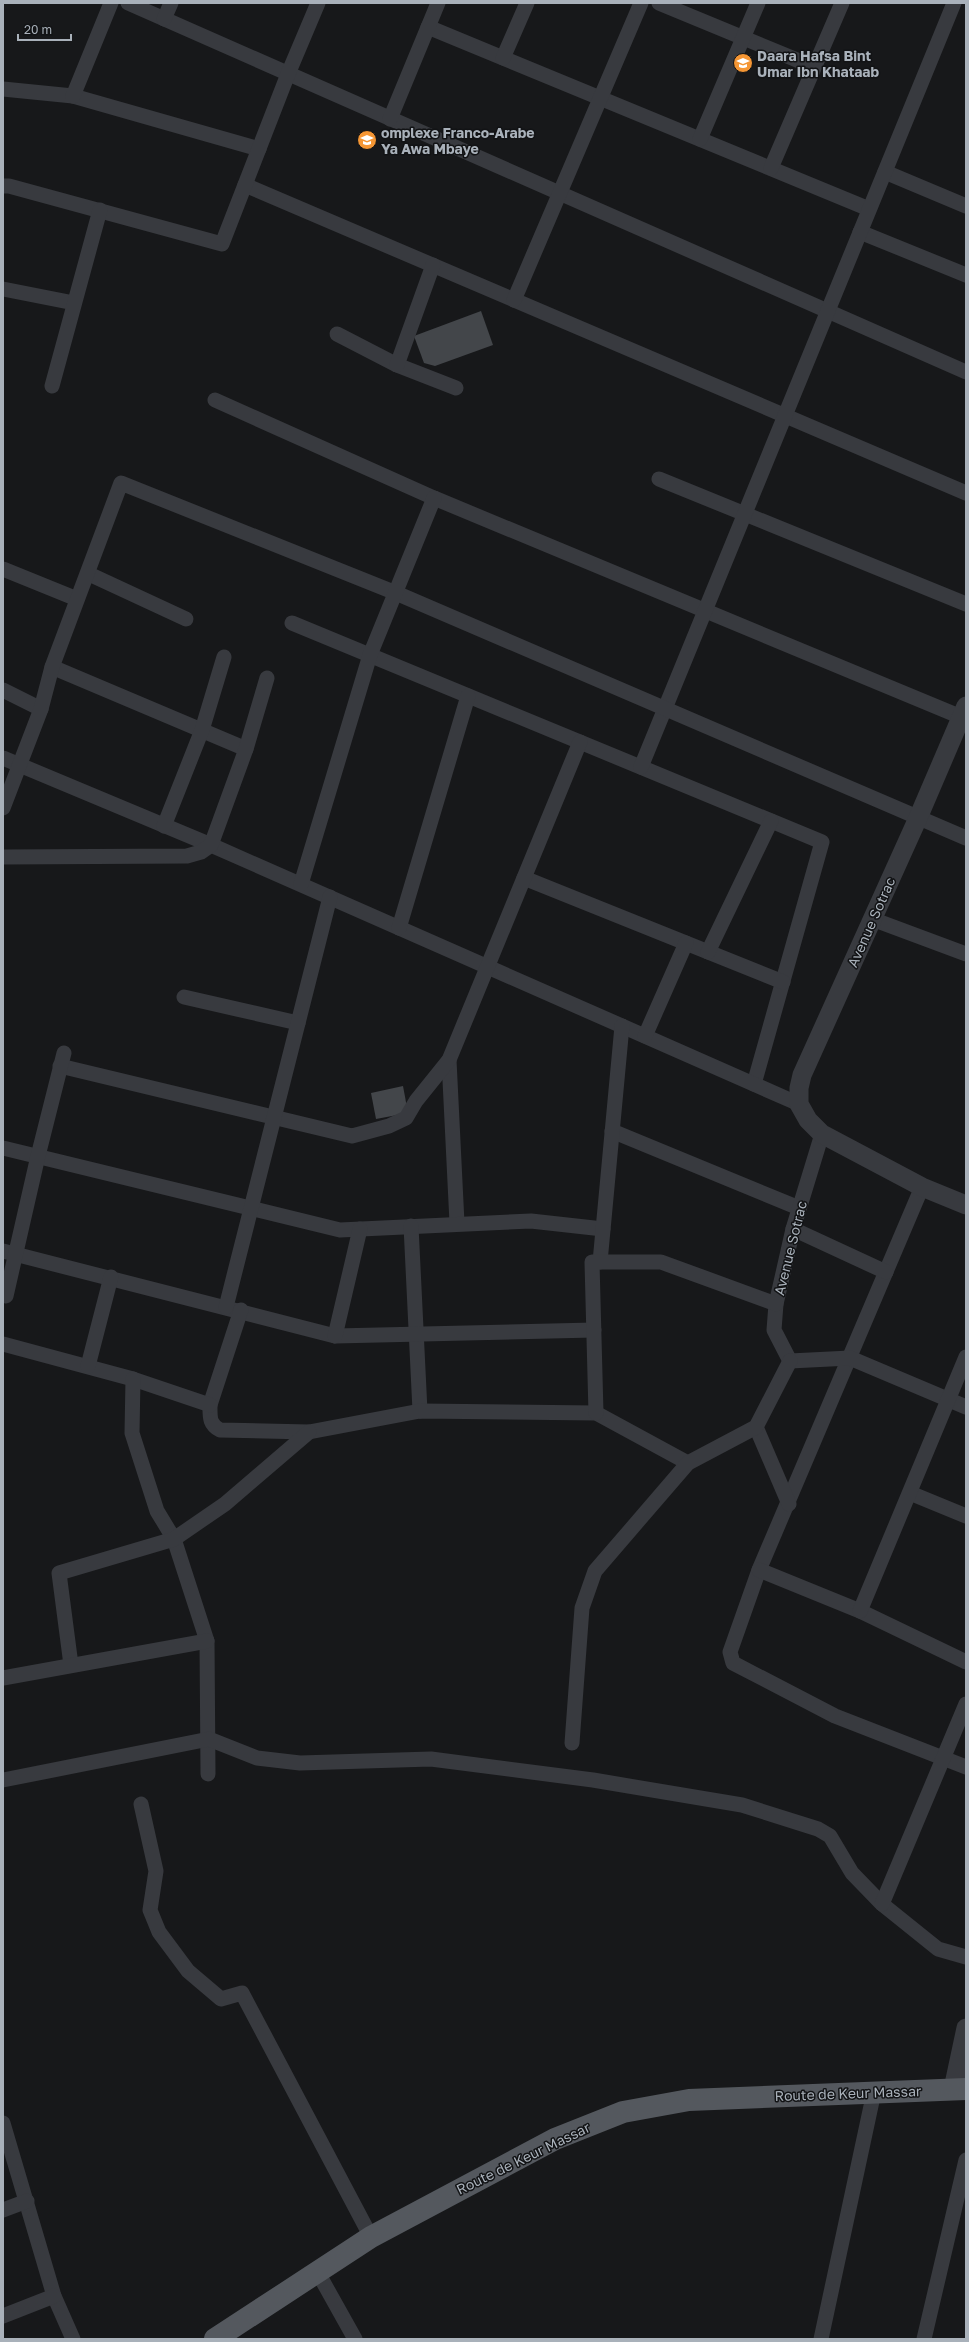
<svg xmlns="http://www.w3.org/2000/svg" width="969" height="2342" viewBox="0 0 969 2342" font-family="'Golos Text',sans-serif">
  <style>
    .building { fill: #43464a }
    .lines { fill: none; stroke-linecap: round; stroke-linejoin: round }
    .minor { stroke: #383a3f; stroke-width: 15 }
    .tertiary { stroke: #383a3f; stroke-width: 19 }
    .primary { stroke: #54585e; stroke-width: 22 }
    .labels { text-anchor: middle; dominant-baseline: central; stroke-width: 3; stroke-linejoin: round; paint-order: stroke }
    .poi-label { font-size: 14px; font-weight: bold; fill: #a9b1ba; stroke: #121315; text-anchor: start }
    .street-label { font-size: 14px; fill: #a9b1ba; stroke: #121315 }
  </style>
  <rect width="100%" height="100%" fill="#17181a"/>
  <g class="building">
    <polygon points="481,311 493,345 435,366 424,363 414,336"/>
    <polygon points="403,1086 408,1113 376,1119 371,1093"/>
  </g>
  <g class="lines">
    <g class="minor">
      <polyline points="128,3 966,372"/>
      <polyline points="659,3 814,67"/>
      <polyline points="164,19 171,3"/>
      <polyline points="428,27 869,209"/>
      <polyline points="503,58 527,3"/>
      <polyline points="3,89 73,96 259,149"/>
      <polyline points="73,96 111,3"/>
      <polyline points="390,119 438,3"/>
      <polyline points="700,139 758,3"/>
      <polyline points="771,168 842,3"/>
      <polyline points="885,172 966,206"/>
      <polyline points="245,185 966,493"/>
      <polyline points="3,186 9,186 222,244 288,74 318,3"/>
      <polyline points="860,232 966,275"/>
      <polyline points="3,289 74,303"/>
      <polyline points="514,300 641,3"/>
      <polyline points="337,334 397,365 456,388"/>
      <polyline points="397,365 433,265"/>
      <polyline points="52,386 100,210"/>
      <polyline points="215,400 434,498 966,719"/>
      <polyline points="659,479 966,604"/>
      <polyline points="3,569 77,599"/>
      <polyline points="89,574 186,619"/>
      <polyline points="292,623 822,842 754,1084"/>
      <polyline points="52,667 246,749"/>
      <polyline points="3,690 41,709"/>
      <polyline points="3,758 211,845 799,1104"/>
      <polyline points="641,767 954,3"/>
      <polyline points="3,808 41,709 52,667 121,483 396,593 966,838"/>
      <polyline points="164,826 202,730 224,657"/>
      <polyline points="3,857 187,856 201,852 211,845 246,749 267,678"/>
      <polyline points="524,878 783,982"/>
      <polyline points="301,884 370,655 434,498"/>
      <polyline points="872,919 966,954"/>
      <polyline points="399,928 468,696"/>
      <polyline points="708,952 771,821"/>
      <polyline points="184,997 298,1023"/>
      <polyline points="645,1036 686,943"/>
      <polyline points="449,1060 457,1223"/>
      <polyline points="60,1066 352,1136 389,1126 406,1118 416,1101 449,1060 580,742"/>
      <polyline points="612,1131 799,1208"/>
      <polyline points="3,1148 340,1230 531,1221 603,1229"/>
      <polyline points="922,1187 759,1570 730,1652 733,1663 835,1716 966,1767"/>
      <polyline points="411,1226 420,1411"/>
      <polyline points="793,1229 886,1272"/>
      <polyline points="3,1251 335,1336 594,1330"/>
      <polyline points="600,1262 622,1026"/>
      <polyline points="6,1296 38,1156 64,1053"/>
      <polyline points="226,1307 330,897"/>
      <path d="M241,1310L210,1405C210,1417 209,1424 220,1430L309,1432L420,1411L596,1413L688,1463"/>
      <polyline points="335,1336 360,1229"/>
      <polyline points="3,1344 133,1379 210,1405"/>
      <polyline points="790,1361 774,1330 776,1304 793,1229 822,1134"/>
      <polyline points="790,1361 850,1358 966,1407"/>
      <polyline points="88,1366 111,1277"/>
      <polyline points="133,1379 132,1433 157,1511 174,1539 207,1641 208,1774"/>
      <polyline points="596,1413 592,1262 661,1262 776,1304"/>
      <polyline points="756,1427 789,1504"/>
      <polyline points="910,1493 966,1516"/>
      <polyline points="759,1570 860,1611 966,1662"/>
      <polyline points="860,1611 966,1357"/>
      <polyline points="71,1665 59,1573 174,1539 225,1504 309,1432"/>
      <polyline points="3,1678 207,1641"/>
      <polyline points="572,1743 582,1608 595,1571 688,1463 756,1427 790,1361"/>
      <polyline points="3,1780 209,1739 257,1758 300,1763 431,1759 593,1780 742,1805 818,1829 830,1836 852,1873 882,1904 938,1949 966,1957"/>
      <polyline points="141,1804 156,1871 150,1910 159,1932 188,1971 221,1999 242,1993 371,2237"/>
      <polyline points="882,1904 966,1704"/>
      <polyline points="3,2123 54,2296 73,2339"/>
      <polyline points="3,2210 27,2201"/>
      <polyline points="317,2271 355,2339"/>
      <polyline points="3,2316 54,2296"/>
      <polyline points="821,2339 874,2092"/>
      <polyline points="924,2339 966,2160"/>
    </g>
    <g class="tertiary">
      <polyline points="966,706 918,818 802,1075 799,1088 799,1104 808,1120 822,1134 922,1187 966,1205"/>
      <polyline points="953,2089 966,2028"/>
    </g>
    <polyline class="primary" points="215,2339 371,2237 555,2139 623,2112 689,2100 966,2089"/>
  </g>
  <defs>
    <symbol id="school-disc" viewBox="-11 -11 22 22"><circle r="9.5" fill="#f59634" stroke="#121315"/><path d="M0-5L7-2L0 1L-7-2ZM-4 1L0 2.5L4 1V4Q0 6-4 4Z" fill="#fff"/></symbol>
  </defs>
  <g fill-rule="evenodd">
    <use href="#school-disc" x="732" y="52" width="22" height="22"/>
    <use href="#school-disc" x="356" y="129" width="22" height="22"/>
  </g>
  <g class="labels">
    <g class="poi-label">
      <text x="757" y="55">Daara Hafsa Bint<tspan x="757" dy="16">Umar Ibn Khataab</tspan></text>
      <text x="381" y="132">omplexe Franco-Arabe<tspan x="381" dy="16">Ya Awa Mbaye</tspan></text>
    </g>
    <g class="street-label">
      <text transform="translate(871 922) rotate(-66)">Avenue Sotrac</text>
      <text transform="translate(790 1248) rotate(-76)">Avenue Sotrac</text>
      <text transform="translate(848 2093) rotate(-2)">Route de Keur Massar</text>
      <text transform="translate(523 2158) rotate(-26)">Route de Keur Massar</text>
    </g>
  </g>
  <rect width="969" height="2342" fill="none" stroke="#a9b1ba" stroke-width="8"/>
  <path d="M18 34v6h53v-6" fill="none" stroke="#a9b1ba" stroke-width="2"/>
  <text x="24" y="34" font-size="12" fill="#a9b1ba" stroke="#121315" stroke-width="3" paint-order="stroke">20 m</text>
</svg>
